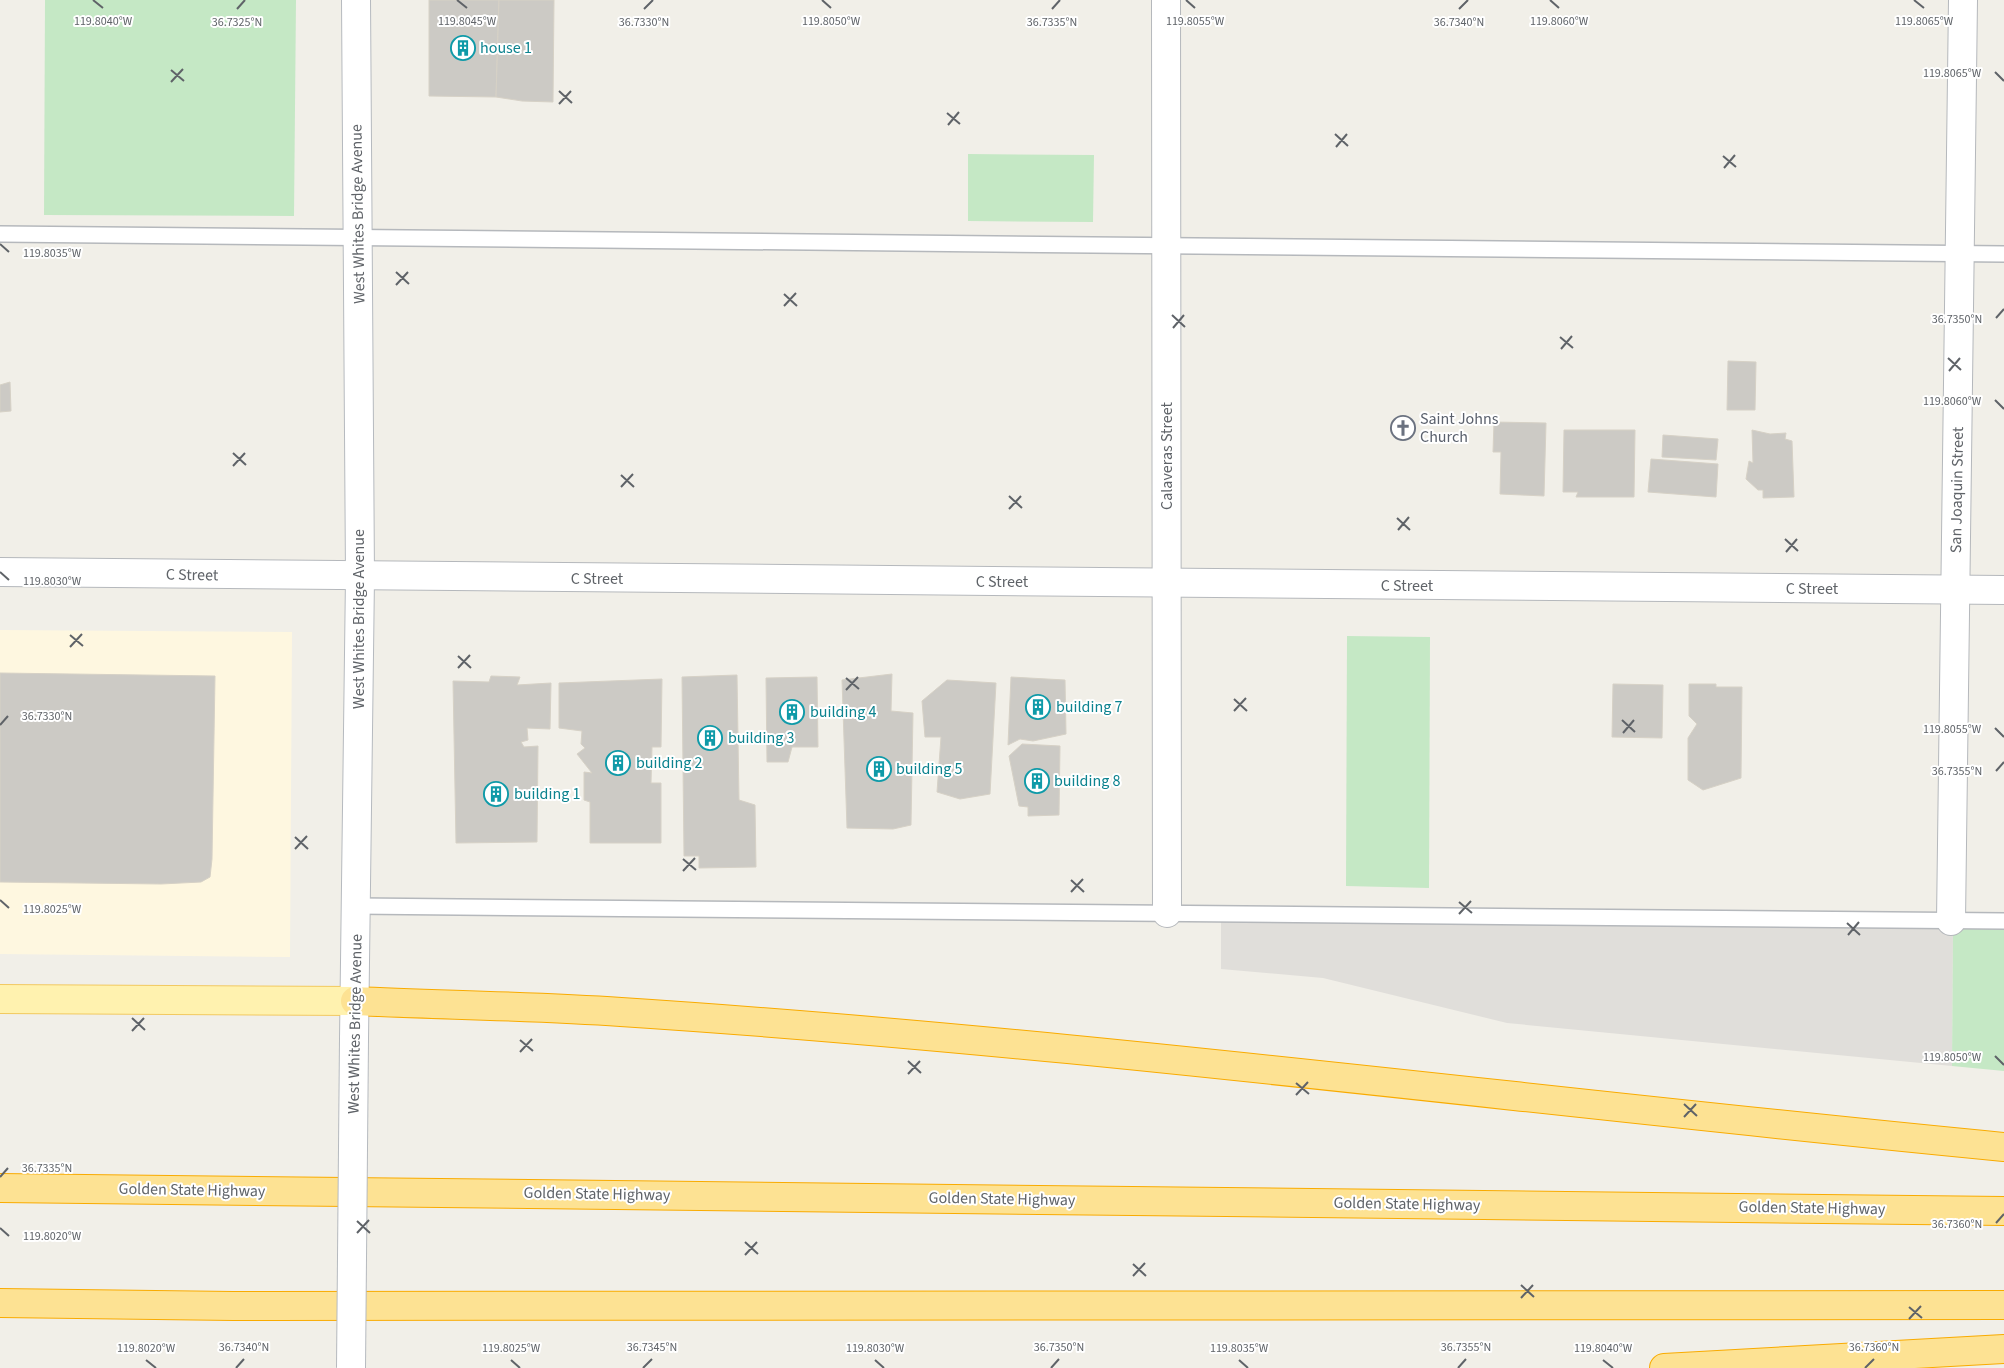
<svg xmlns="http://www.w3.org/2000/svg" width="2004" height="1368" viewBox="0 0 2004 1368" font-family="'Source Sans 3',sans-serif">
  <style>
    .commercial { fill: #fef7e0 }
    .industrial { fill: #e0deda }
    .green { fill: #c5e8c5 }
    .building { fill: #cccac5; stroke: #d6d1c6 }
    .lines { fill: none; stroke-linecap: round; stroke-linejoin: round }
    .lane-casing { stroke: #b5b8bc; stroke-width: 18 }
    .street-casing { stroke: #b5b8bc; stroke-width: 30 }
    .secondary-casing { stroke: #b6babf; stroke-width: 30 }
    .primary-casing { stroke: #f2c960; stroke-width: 30 }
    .highway-casing { stroke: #f9ab00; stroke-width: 30 }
    .lane { stroke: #fff; stroke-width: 15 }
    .street { stroke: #fff; stroke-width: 28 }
    .secondary { stroke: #fff; stroke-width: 28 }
    .primary { stroke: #fff2af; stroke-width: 28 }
    .highway { stroke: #fde293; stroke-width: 28 }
    .secondary-bridge-casing { stroke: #b6babf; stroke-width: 30; stroke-linecap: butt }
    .secondary-bridge { stroke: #fff; stroke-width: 28 }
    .ticks { fill: none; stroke: #5f6368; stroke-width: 2 }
    .labels { text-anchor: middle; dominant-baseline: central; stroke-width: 4; stroke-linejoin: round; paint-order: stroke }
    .culture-label { font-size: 16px; fill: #0d838f; stroke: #fff; text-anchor: start }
    .street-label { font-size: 16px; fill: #5f6368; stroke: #fff }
    .worship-label { font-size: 16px; fill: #5b616d; stroke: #fff; text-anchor: start }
    .ticks-label { font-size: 12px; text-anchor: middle; fill: #5f6368; stroke: #fff; stroke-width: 4; stroke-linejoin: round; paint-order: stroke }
  </style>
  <rect width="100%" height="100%" fill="#f1efe8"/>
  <polygon class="commercial" points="0,630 292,632 290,957 0,954"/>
  <polygon class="industrial" points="1221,919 1763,927 1953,927 1952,1066 1507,1023 1323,978 1221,969"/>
  <g class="green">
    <polygon points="45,0 296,0 294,216 44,215"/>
    <polygon points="968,154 1094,155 1093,222 968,221"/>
    <polygon points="1347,636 1430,637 1429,888 1346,886"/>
    <polygon points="2004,925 2004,1071 1952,1066 1953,927"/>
  </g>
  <g class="building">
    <polygon points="429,0 499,0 496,97 429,96"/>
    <polygon points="499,0 554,0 553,102 522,101 496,97"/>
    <polygon points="1728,361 1756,362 1755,410 1727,410"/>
    <polygon points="10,382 11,411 0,412 0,385"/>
    <polygon points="1494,422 1546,423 1544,496 1500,494 1501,452 1493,452"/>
    <polygon points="1564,430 1635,430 1634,497 1576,497 1578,492 1563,492"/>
    <polygon points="1752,430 1770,434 1786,433 1785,439 1792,441 1794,497 1763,498 1763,490 1758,490 1746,479 1749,461 1753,463"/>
    <polygon points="1663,435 1718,439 1716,460 1662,457"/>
    <polygon points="1651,459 1718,464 1716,497 1648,492"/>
    <polygon points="0,673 215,676 212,859 210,877 201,882 161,884 0,882"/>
    <polygon points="892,674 891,711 913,713 911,825 893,829 847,828 842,680"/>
    <polygon points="737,675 739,800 755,805 756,867 699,868 699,856 684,856 682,677"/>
    <polygon points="491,676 520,677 517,685 551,683 550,729 527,728 528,740 521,742 524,747 538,746 537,842 456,843 453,681 489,682"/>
    <polygon points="817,677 818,747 792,747 788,762 767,762 766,678"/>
    <polygon points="1011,677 1065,680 1066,734 1033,741 1020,739 1008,745"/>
    <polygon points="662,679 661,747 652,747 651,783 661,783 661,843 590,843 590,802 584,800 584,772 592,773 577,754 585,748 581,744 582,731 559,728 559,683"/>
    <polygon points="947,680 996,683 990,794 960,799 937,792 941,737 925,737 922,701"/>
    <polygon points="1613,684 1663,685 1662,738 1612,737"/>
    <polygon points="1689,684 1716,684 1716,687 1742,687 1741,778 1703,790 1688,780 1688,738 1697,724 1689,716"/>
    <polygon points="1022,744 1060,746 1059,815 1028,816 1028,807 1019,806 1009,756"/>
  </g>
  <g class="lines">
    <defs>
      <g id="lane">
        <polyline points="0,234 2004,254"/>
        <polyline points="356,906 2004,921"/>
      </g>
      <g id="street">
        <polyline points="1166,0 1167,913"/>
        <polyline points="0,572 2004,590"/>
        <polyline points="1951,921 1963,0"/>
      </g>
      <polyline id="secondary" points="354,1039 360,577 356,0"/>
      <polyline id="primary" points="0,999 355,1001"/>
      <g id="highway">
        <path d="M355,1001C443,1005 532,1006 621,1012C1083,1042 1543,1103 2004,1147"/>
        <polyline points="0,1188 2004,1211"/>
        <polyline points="0,1303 233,1306 2004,1305"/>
        <polyline points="1664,1368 2004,1349"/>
      </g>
    </defs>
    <use href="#lane" class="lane-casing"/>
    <use href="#street" class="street-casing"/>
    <use href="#secondary" class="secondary-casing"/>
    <use href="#primary" class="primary-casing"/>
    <use href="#highway" class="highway-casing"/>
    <use href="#lane" class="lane"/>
    <use href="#street" class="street"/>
    <use href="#secondary" class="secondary"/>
    <use href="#primary" class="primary"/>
    <use href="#highway" class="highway"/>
    <defs>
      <polyline id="secondary-bridge" points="351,1368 354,1039"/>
    </defs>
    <use href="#secondary-bridge" class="secondary-bridge-casing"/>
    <use href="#secondary-bridge" class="secondary-bridge"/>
  </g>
  <path class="ticks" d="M93,0L103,8M457,0L467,8M822,0L831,8M1186,0L1195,8M1550,0L1559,8M1914,0L1924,8M237,9L245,0M644,9L653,0M1052,9L1060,0M1459,9L1468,0M171,70L184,81M1995,72L2004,81M171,82L183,69M559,91L572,103M559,104L571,91M947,113L960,124M948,125L959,112M1335,134L1348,146M1336,147L1347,134M1723,156L1736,167M1724,168L1735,155M0,244L9,252M396,272L409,284M396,285L408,272M784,294L797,306M784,306L796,293M1172,315L1185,327M1996,318L2004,309M1173,328L1184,315M1560,337L1573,348M1561,349L1572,336M1948,358L1961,370M1949,371L1960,358M1995,400L2004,409M233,453L246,465M233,466L245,453M621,475L634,487M621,487L633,474M1009,496L1022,508M1009,509L1021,496M1397,518L1410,530M1398,530L1409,517M1785,539L1798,551M1786,552L1797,539M0,572L9,580M70,635L83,646M70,647L82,634M458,656L471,668M458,668L470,655M846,678L859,689M846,690L858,677M1234,699L1247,711M1234,711L1246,698M1622,720L1635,732M0,725L8,716M1995,728L2004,737M1623,733L1634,720M1996,771L2004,762M295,837L308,849M295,849L307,836M683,859L696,870M683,871L695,858M1071,880L1084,892M1071,892L1083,879M0,900L9,908M1459,902L1472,913M1459,914L1471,901M1847,923L1860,935M1848,935L1859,922M132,1018L145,1030M132,1031L144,1018M520,1040L533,1051M520,1052L532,1039M1995,1056L2004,1065M908,1061L921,1073M908,1074L920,1061M1296,1083L1309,1094M1296,1095L1308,1082M1684,1104L1697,1116M1684,1117L1696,1104M0,1177L8,1168M357,1221L370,1233M1996,1223L2004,1214M0,1228L9,1236M357,1233L369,1220M745,1242L758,1254M745,1255L757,1242M1133,1264L1146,1276M1133,1276L1145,1263M1521,1285L1534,1297M1521,1298L1533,1285M1909,1307L1922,1318M1909,1319L1921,1306M146,1360L156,1368M511,1360L520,1368M875,1360L884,1368M1239,1360L1248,1368M1603,1360L1613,1368M236,1368L244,1359M643,1368L652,1359M1051,1368L1059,1359M1458,1368L1466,1359M1865,1368L1874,1359"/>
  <defs>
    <symbol id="building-ring" viewBox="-11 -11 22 22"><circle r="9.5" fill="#fff" stroke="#0f9aa8" stroke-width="1.5"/><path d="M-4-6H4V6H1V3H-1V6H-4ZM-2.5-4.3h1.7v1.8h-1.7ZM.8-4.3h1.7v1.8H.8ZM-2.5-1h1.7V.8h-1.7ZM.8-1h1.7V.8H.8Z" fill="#0f9aa8"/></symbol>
    <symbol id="church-ring" viewBox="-11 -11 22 22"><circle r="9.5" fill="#fff" stroke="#6b7280" stroke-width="1.5"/><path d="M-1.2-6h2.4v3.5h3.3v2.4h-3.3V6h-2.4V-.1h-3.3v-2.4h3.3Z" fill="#6b7280"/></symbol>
  </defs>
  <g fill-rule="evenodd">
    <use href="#building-ring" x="449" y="34" width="28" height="28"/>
    <use href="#church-ring" x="1389" y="414" width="28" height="28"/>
    <use href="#building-ring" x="1024" y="693" width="28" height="28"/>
    <use href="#building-ring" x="778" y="698" width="28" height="28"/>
    <use href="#building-ring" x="696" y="724" width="28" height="28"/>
    <use href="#building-ring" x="604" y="749" width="28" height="28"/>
    <use href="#building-ring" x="865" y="755" width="28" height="28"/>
    <use href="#building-ring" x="1023" y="767" width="28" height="28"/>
    <use href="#building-ring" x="482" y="780" width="28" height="28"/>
  </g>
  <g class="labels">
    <g class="culture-label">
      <text x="480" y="48">house 1</text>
      <text x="1056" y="707">building 7</text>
      <text x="810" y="712">building 4</text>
      <text x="728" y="738">building 3</text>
      <text x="636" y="763">building 2</text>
      <text x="896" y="769">building 5</text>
      <text x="1054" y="781">building 8</text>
      <text x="514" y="794">building 1</text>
    </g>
    <g class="street-label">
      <text transform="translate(358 214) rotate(-91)">West Whites Bridge Avenue</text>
      <text transform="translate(1167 456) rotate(-90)">Calaveras Street</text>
      <text transform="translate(1957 490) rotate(-89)">San Joaquin Street</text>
      <text transform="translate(192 575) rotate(1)">C Street</text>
      <text x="597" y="579">C Street</text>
      <text x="1002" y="582">C Street</text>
      <text x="1407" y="586">C Street</text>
      <text x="1812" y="589">C Street</text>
      <text transform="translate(359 619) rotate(-90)">West Whites Bridge Avenue</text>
      <text transform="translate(355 1024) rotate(-89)">West Whites Bridge Avenue</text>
      <text transform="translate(192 1190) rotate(1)">Golden State Highway</text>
      <text transform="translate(597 1194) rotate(1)">Golden State Highway</text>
      <text transform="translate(1002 1199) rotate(1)">Golden State Highway</text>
      <text transform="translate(1407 1204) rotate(1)">Golden State Highway</text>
      <text transform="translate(1812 1208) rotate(1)">Golden State Highway</text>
    </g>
    <g class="worship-label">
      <text x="1420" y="419">Saint Johns<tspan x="1420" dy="18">Church</tspan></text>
    </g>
  </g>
  <g class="ticks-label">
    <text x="103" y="25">119.8040°W</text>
    <text x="467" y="25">119.8045°W</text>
    <text x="831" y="25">119.8050°W</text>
    <text x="1195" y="25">119.8055°W</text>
    <text x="1559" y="25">119.8060°W</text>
    <text x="1924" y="25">119.8065°W</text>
    <text x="237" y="26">36.7325°N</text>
    <text x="644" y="26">36.7330°N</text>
    <text x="1052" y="26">36.7335°N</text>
    <text x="1459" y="26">36.7340°N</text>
    <text x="1952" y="77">119.8065°W</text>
    <text x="52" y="257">119.8035°W</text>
    <text x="1957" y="323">36.7350°N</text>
    <text x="1952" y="405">119.8060°W</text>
    <text x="52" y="585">119.8030°W</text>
    <text x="47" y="720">36.7330°N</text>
    <text x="1952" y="733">119.8055°W</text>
    <text x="1957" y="775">36.7355°N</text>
    <text x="52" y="913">119.8025°W</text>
    <text x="1952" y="1061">119.8050°W</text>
    <text x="47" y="1172">36.7335°N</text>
    <text x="1957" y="1228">36.7360°N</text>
    <text x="52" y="1240">119.8020°W</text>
    <text x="244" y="1351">36.7340°N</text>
    <text x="652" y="1351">36.7345°N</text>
    <text x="1059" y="1351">36.7350°N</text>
    <text x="1466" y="1351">36.7355°N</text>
    <text x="1874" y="1351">36.7360°N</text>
    <text x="146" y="1352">119.8020°W</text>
    <text x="511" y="1352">119.8025°W</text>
    <text x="875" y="1352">119.8030°W</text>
    <text x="1239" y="1352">119.8035°W</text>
    <text x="1603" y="1352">119.8040°W</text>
  </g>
</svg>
